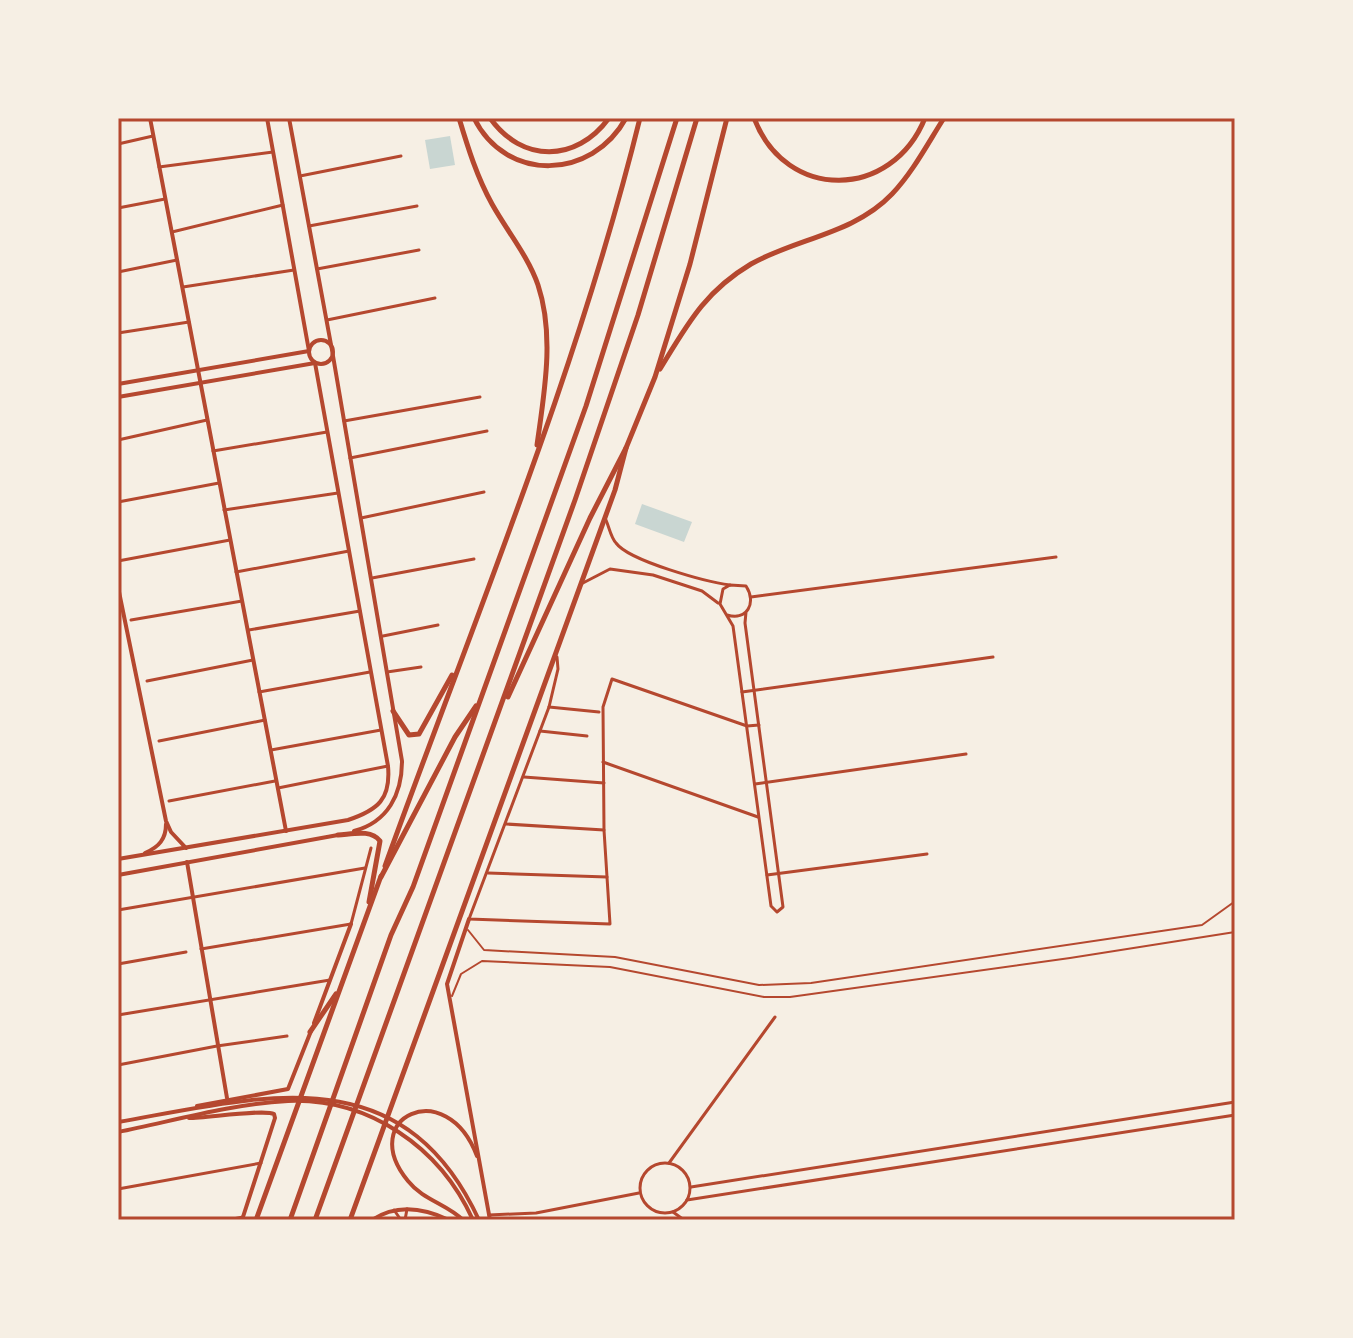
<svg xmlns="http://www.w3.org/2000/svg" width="1353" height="1338" viewBox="0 0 1353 1338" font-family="'Sofia Sans Condensed',sans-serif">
  <rect width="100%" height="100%" fill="#f6efe4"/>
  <!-- water -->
  <g fill="#c9d6d2">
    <path d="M450,136L455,165L430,169L425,140Z"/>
    <path d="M642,504L692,522L684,542L635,524Z"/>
  </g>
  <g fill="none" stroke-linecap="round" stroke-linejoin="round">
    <!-- service -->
    <g stroke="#b5482f" stroke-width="2">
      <path d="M468,930L484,950L615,957L759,985L811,983L1202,925L1234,902"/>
      <path d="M452,996L461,974L482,961L610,967L764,997H790L1070,958L1235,932"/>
    </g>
    <!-- minor -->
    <g stroke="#b5482f" stroke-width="3">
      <path d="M118,144L153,136"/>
      <path d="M159,167L273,152"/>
      <path d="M300,176L401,156"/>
      <path d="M118,208L165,199"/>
      <path d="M309,226L417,206"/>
      <path d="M172,232L283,205"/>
      <path d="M317,269L419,250"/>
      <path d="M118,272L177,260"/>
      <path d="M183,287L294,270"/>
      <path d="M327,320L435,298"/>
      <path d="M118,333L189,322"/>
      <path d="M344,421L480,397"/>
      <path d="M118,440L207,420"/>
      <path d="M213,451L327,432"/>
      <path d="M350,458L487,431"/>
      <path d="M118,502L219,483"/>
      <path d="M224,510L338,493"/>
      <path d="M361,518L484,492"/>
      <path d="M606,520C609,527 611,538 616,543C629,561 707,582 730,585"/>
      <path d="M118,561L230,540"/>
      <path d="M236,572L349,551"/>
      <path d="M372,578L474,559"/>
      <path d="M581,584L610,569L653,575L702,591L718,603"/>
      <path d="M751,597L1056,557"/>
      <path d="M727,615C747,621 757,603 746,586L730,585L723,589L720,604L733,626L771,906L777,912L783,907L745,623L746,612"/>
      <path d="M131,620L242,601"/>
      <path d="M249,630L360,611"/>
      <path d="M383,636L438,625"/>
      <path d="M557,657L558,669L549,707L469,919L610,924L604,830L603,707L612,679L747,726L759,725"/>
      <path d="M387,672L421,667"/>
      <path d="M147,681L253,660"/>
      <path d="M259,692L370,672"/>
      <path d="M742,692L993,657"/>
      <path d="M549,707L599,712"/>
      <path d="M540,731L587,736"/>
      <path d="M159,741L265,720"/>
      <path d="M271,750L381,730"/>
      <path d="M603,762L758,817"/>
      <path d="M524,777L604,783"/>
      <path d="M755,784L966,754"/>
      <path d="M278,788L388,766"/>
      <path d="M169,801L275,781"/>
      <path d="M506,824L604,830"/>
      <path d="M488,873L607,877"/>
      <path d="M767,875L927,854"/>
      <path d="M118,910L365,868"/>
      <path d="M201,949L351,924L371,848"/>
      <path d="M118,964L186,952"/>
      <path d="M118,1015L330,980"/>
      <path d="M118,1065L217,1046L287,1036"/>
      <circle cx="665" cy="1188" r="25"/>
      <path d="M669,1163L775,1017"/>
      <path d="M691,1187L1235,1102"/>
      <path d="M118,1189L261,1163"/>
      <path d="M687,1200L1235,1115"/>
      <path d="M394,1210L401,1220"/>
      <path d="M673,1212L684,1220"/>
      <path d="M489,1215L536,1213L639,1193"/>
      <path d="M228,1220L243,1217"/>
      <path d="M405,1220L407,1209"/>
    </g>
    <!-- tertiary -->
    <g stroke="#b5482f" stroke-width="4">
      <path d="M150,118L286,831"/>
      <path d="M118,384L309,351"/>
      <path d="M118,397L315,363"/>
      <path d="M118,587L166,821L171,832L186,848"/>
      <path d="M145,853C159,847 166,839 166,824"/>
      <path d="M187,862L227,1098"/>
      <path d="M314,1023L351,924"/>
      <path d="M197,1106L288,1089L311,1031"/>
      <path d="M189,1118C206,1118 265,1109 274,1114L275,1118L242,1220"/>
    </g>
    <!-- secondary -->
    <g stroke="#b5482f" stroke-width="4">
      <path d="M267,118L309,351"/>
      <path d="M289,118L332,350L402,761C402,794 388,822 354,831"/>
      <circle cx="321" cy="352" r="12"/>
      <path d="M118,859L348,820C378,810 391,799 388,766L315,363"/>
      <path d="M118,875L338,835"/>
      <path d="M469,919L447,984L490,1220"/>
      <path d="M118,1122C261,1097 402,1054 479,1220"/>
      <path d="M118,1132C173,1121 231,1104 288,1101C369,1098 440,1147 473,1220"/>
      <path d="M372,1220C396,1204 424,1208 449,1220"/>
      <path d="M463,1220C447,1204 423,1200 408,1181C356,1118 446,1074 477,1156"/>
    </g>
    <!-- primary -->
    <g stroke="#b5482f" stroke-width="5">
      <path d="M459,118C468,148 477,177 492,204C507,231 528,256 538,285C555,336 544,394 537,445"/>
      <path d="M474,118C506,183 592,180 626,118"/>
      <path d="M490,118C522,163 576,163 609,118"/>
      <path d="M754,118C786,202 892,200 925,118"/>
      <path d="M660,369C687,325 704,292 751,264C797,238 854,234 892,194C913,172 928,143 944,118"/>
      <path d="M393,711L409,735L419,734L452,675"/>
      <path d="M338,835C353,834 371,829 380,841L369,902"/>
      <path d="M385,866C474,619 577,374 640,118"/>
      <path d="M310,1032L336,994"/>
      <path d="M256,1220L381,876"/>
      <path d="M350,1220L615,490L626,448L655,377L690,264L727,118"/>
    </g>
    <!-- trunk -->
    <g stroke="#b5482f" stroke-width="5">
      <path d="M508,697L590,518L626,448"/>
      <path d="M381,877L455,737L476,706"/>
      <path d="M290,1220L391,935L413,887L586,406L677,118"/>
      <path d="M315,1220L575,500L638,315L697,118"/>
    </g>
  </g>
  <!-- border -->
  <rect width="1353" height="1338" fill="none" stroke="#f6efe4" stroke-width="240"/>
  <rect x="120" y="120" width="1113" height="1098" fill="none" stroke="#b5482f" stroke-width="3"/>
</svg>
